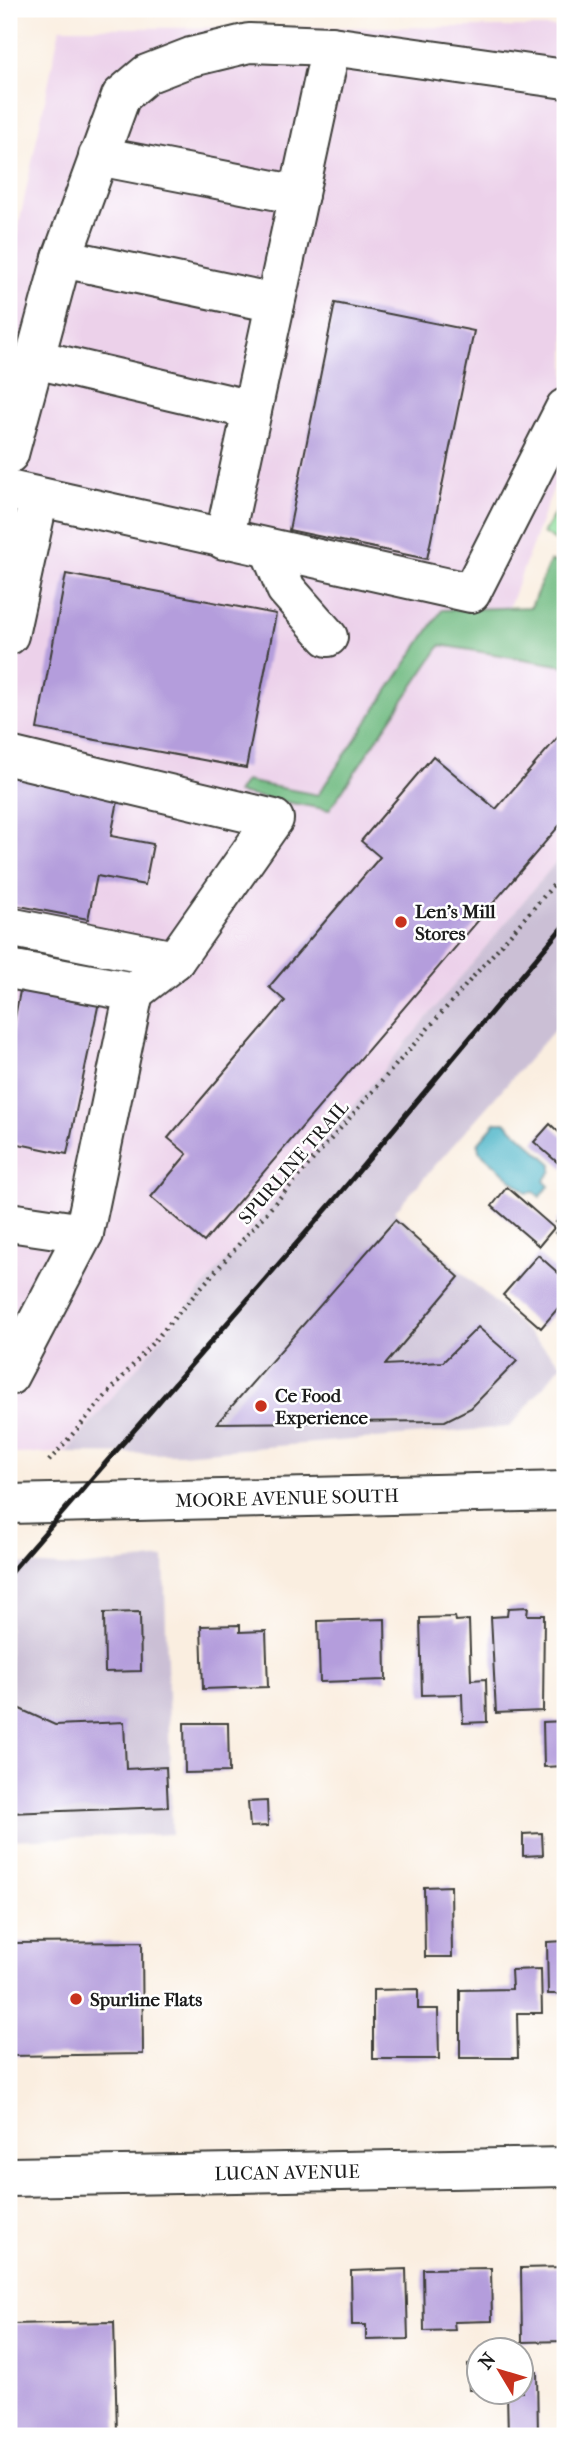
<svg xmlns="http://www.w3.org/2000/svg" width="574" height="2445" viewBox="0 0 574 2445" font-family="'IM FELL French Canon',serif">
  <rect width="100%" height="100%" fill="#fff"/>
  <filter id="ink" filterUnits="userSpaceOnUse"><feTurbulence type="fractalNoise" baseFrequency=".0143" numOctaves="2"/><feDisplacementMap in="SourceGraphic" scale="14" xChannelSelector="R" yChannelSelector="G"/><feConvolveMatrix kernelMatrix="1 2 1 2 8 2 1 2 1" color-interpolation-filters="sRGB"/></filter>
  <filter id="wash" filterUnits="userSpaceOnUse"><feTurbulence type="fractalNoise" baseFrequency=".00686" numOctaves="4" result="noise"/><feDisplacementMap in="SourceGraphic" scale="28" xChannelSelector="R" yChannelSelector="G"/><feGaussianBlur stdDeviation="1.57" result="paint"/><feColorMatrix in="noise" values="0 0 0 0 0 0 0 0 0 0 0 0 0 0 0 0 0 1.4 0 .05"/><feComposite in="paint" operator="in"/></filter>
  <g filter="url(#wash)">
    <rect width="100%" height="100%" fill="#faeee0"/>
    <!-- built -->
    <path fill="#ecd1ea" d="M565,27V457L496,642L565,662V851L66,1453L9,1454V272L60,28Z"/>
    <!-- industrial -->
    <g fill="#cbbfd5">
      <path d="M565,851V1018L395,1211L562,1364L510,1427L181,1454L66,1453Z"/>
      <path d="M164,1558L172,1834L9,1840V1563L77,1567Z"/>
    </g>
    <!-- green -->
    <path fill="#8edd9b" stroke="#557c5c" stroke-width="2" d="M565,497V547L543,533Z"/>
    <!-- forest -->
    <path fill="#72bc83" stroke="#476c50" stroke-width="2" d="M550,561L565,563V666L441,645L329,810L237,793L245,781L318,795L442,610L531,607Z"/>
    <!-- water -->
    <path fill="#47b2c6" stroke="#326771" stroke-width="2" d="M496,1122H505L552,1164V1171L544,1181L549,1186L540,1197L534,1192L527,1193L479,1151L478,1143Z"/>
    <g id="blocks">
      <!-- building -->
      <g fill="#b49ddc">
        <path d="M335,303L474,331L427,559L289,530Z"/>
        <path d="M66,574L276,614L246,768L37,729Z"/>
        <path d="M565,729V819L204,1242L151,1197L187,1154L168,1138L285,1001L269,987L380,857L361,841L433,756L496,809Z"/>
        <path d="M9,774L119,796L111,836L153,844L145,885L97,876L88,919L9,904Z"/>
        <path d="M21,986L99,1002L67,1154L9,1142V1048Z"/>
        <path d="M550,1124L565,1138V1169L534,1142Z"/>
        <path d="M507,1187L554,1228L539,1246L492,1206Z"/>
        <path d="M565,1211V1242L555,1233L561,1226L556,1222Z"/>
        <path d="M395,1220L459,1277L385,1365L443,1362L478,1327L517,1361L471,1408L445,1421L217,1423Z"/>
        <path d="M538,1255L565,1279V1300L541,1328L503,1295Z"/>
        <path d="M528,1607L527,1615H544L543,1711L496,1713L491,1617L507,1616L508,1608Z"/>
        <path d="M140,1612L141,1671L105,1672L104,1613Z"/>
        <path d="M455,1617L456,1621L469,1620L471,1680L486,1679L487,1722L463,1723L462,1694L422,1695L420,1618Z"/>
        <path d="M385,1619L386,1680L320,1682L318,1621Z"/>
        <path d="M240,1625V1632L266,1631L268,1687L203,1689L201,1626Z"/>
        <path d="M9,1704L55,1725L124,1722L126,1769L166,1767L168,1807L9,1813Z"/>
        <path d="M565,1721V1766L544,1767L543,1722Z"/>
        <path d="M184,1723H228L229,1772L185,1773Z"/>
        <path d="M267,1801L268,1826L250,1827L248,1802Z"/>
        <path d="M542,1833L543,1855L523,1856V1834Z"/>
        <path d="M451,1886L452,1957H425L424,1887Z"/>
        <path d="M565,1941V1994H548L547,1942Z"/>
        <path d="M142,1942L143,2054L9,2056V1943Z"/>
        <path d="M541,1969L542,2013H517L518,2058H460V1990L512,1989L511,1970Z"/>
        <path d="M418,1989V2009H438L439,2059H373V1990Z"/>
        <path d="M565,2267V2341L522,2342L521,2268Z"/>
        <path d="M491,2268L492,2321L454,2322L455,2330L424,2331L423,2269Z"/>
        <path d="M406,2269L408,2339L366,2340V2325H352L351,2271Z"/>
        <path d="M114,2322L117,2432L9,2434V2324Z"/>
        <path d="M480,2363V2390H469L468,2364Z"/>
        <path d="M537,2372L538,2436H508L507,2392H522V2373Z"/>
      </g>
    </g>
  </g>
  <g filter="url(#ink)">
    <use href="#blocks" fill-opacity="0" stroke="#3d3c39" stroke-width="2"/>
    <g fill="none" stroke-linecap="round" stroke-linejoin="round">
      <defs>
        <g id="minor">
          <path d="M98,156L299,195"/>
          <path d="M62,258L121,96L147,74L191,57L249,43L331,46"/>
          <path d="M35,359L252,410"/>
          <path d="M9,454L62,258L275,303"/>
          <path d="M9,490L471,593L565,408"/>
          <path d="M224,540L331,46L565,79"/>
          <path d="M270,550L286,589L328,637"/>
          <path d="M9,635L39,497"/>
          <path d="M9,756L274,819L175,960L134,992"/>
          <path d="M9,927L175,960"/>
          <path d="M9,969L134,992L84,1233L9,1376"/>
          <path d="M9,1222L84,1233"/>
          <path id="s1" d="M9,1504L565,1491"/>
          <path id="s2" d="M9,2177L565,2167"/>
        </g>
      </defs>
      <!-- minor casing -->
      <use href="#minor" stroke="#3d3c39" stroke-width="42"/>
      <!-- path -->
      <path stroke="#3d3c39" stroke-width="4.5" stroke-dasharray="2 5" stroke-linecap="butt" d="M49,1461L565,872"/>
      <!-- minor -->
      <use href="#minor" stroke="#fff" stroke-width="38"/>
      <!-- rail -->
      <path stroke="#1c1c1c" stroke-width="5" d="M9,1574L337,1197L565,924"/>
    </g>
  </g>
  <!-- markers -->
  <g fill="#c8321e" stroke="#fff" stroke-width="2.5">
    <circle cx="401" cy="922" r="7"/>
    <circle cx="261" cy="1406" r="7"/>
    <circle cx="76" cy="1999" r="7"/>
  </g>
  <g text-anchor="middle" stroke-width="5" stroke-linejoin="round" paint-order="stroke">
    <!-- poi labels -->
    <g font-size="19" font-weight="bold" fill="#1c1c1c" stroke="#fff" text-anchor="start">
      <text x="415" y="918">Len's Mill<tspan x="415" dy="22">Stores</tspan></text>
      <text x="275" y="1402">Ce Food<tspan x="275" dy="22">Experience</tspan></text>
      <text x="90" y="2006">Spurline Flats</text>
    </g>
    <!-- street labels -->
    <g font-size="19" fill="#1c1c1c" stroke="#fff">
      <text transform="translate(293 1162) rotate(-49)" y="7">SPURLINE TRAIL</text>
      <text dy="7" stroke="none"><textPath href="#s1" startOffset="278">MOORE AVENUE SOUTH</textPath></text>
      <text dy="7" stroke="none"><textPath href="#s2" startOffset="278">LUCAN AVENUE</textPath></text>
    </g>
  </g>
  <!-- margin -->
  <rect width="574" height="2445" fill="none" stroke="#fff" stroke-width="35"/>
  <!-- north arrow -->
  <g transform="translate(500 2371) rotate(308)"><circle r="33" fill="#ffffff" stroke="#a4a4a4" stroke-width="2"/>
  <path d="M0-5L12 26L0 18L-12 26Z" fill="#c8321e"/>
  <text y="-10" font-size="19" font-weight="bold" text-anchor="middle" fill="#1c1c1c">N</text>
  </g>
</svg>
